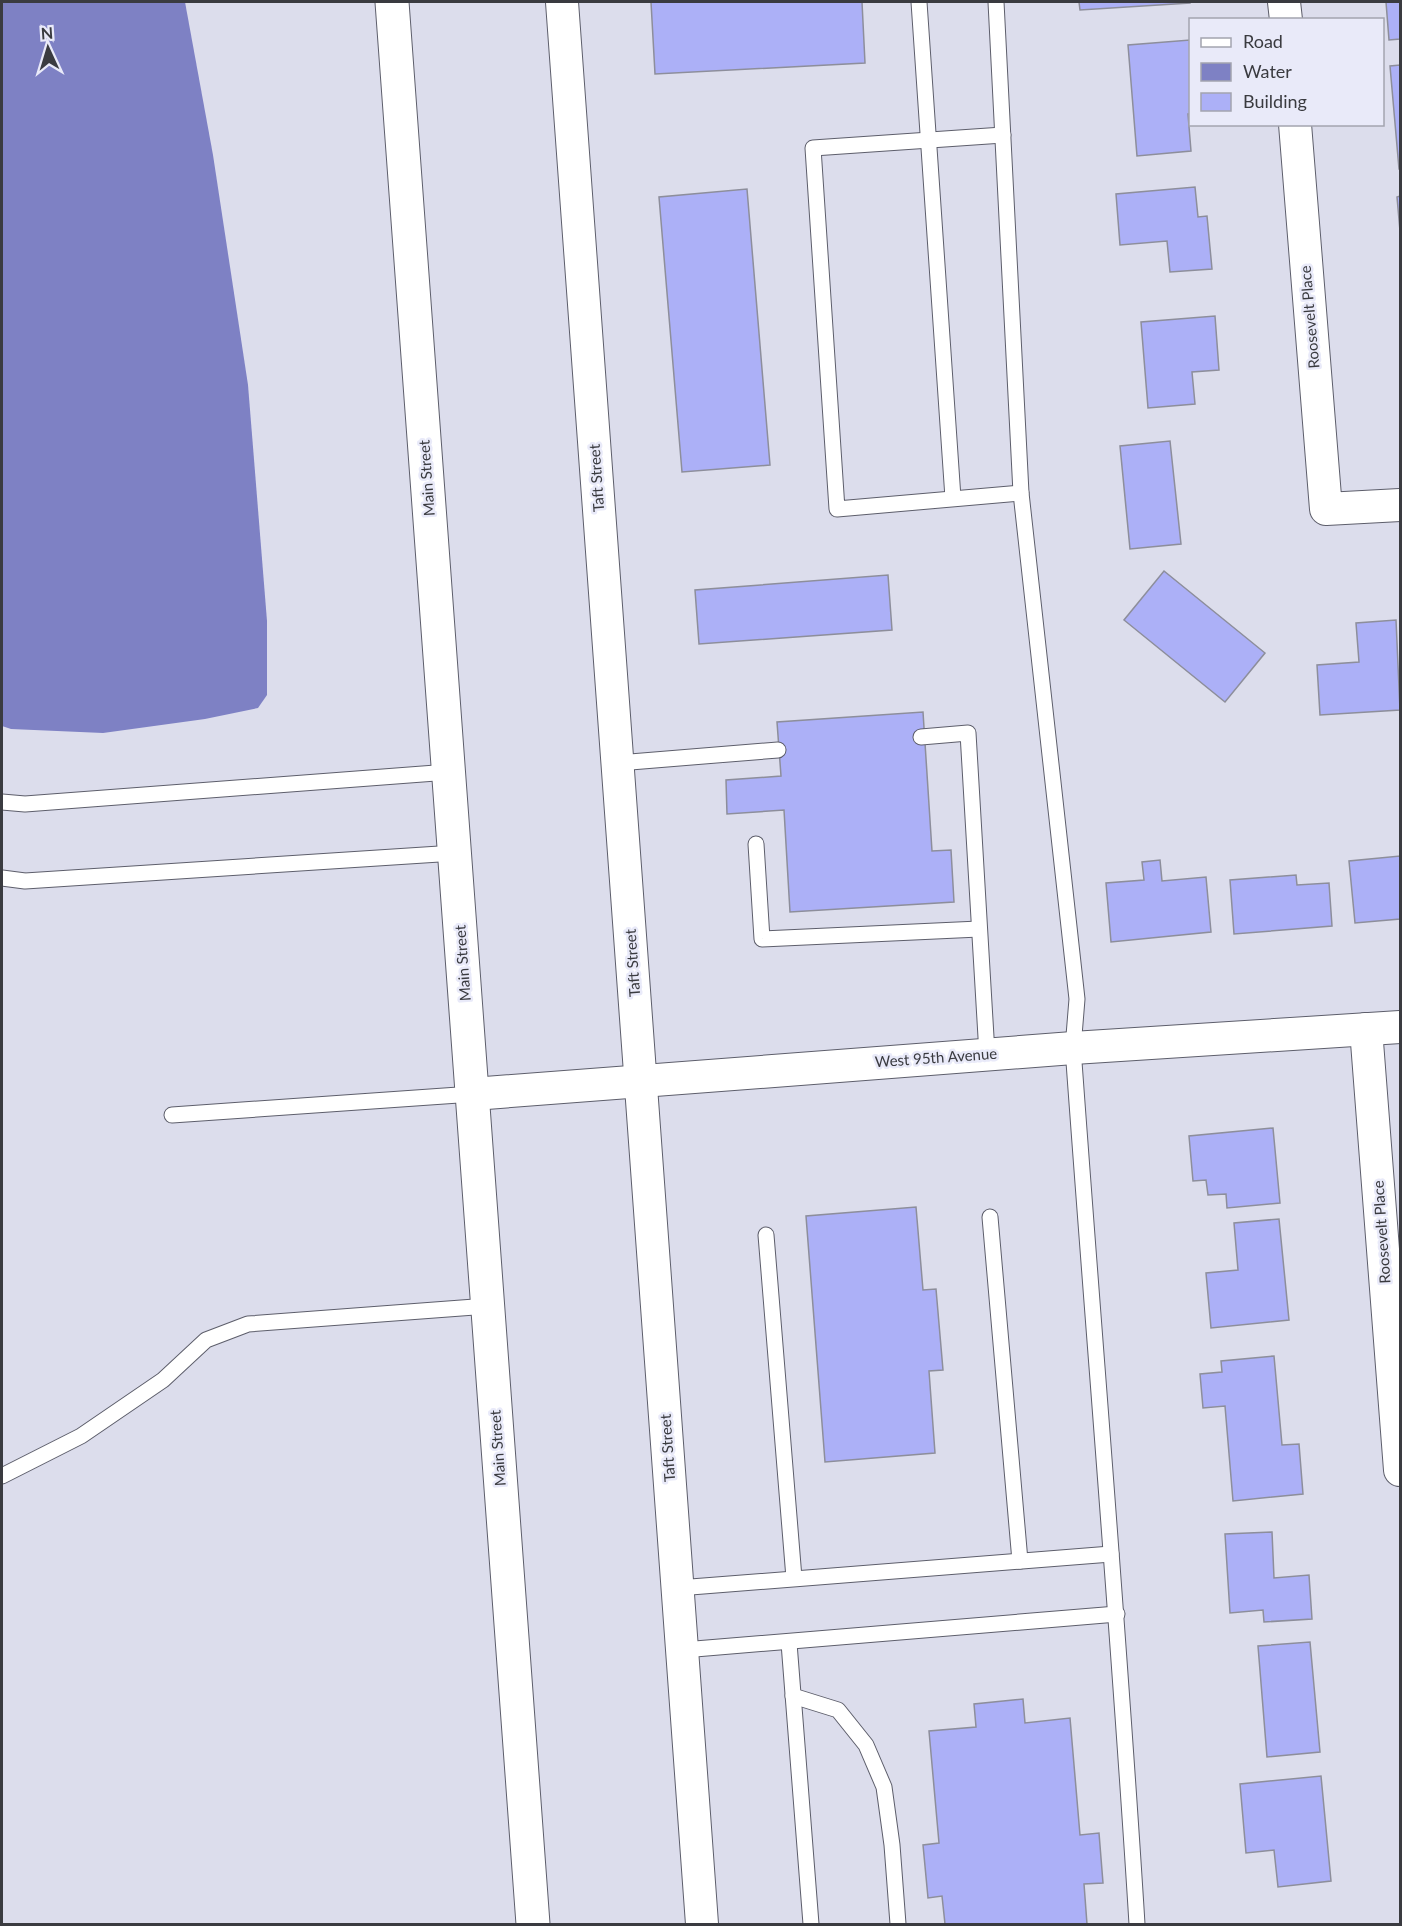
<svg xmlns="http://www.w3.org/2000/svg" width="1402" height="1926" viewBox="0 0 1402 1926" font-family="Lato,sans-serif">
  <rect width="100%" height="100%" fill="#dcddec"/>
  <!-- water -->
  <path fill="#7e81c4" d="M2,2H185L213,155L248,385L267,621V695L258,708L205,719L103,733L11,729L2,726Z"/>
  <!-- building -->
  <g fill="#acb0f7" stroke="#8d8e9b" stroke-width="1.5">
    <path d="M651,2H862L865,63L655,74Z"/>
    <path d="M1079,2H1190V3L1080,10Z"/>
    <path d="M1386,2H1400V39L1389,40Z"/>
    <path d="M1190,40V114H1188L1191,151L1137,156L1128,45Z"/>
    <path d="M1400,65V169H1399L1390,66Z"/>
    <path d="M1195,187L1198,217L1207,216L1212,269L1170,272L1167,241L1120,245L1116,194Z"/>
    <path d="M747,189L770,465L682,472L659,197Z"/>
    <path d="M1400,196V231L1397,197Z"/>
    <path d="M1215,316L1219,370L1192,372L1195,404L1148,408L1141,322Z"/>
    <path d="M1170,441L1181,544L1130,549L1120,446Z"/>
    <path d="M1164,571L1265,653L1225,702L1124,620Z"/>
    <path d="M888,575L892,630L699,644L695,590Z"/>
    <path d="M1396,620L1400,710L1320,715L1317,665L1359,662L1356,623Z"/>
    <path d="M923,712L932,851L951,850L954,902L790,912L784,810L727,814L726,780L781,776L777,722Z"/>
    <path d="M1400,856V919L1355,923L1349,861Z"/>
    <path d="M1160,860L1162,881L1206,877L1211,932L1111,942L1106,883L1144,880L1142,862Z"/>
    <path d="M1296,875L1297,885L1329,883L1332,926L1234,934L1230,880Z"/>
    <path d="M1273,1128L1280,1203L1227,1208L1226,1194L1208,1195L1206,1180L1193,1181L1189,1136Z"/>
    <path d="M916,1207L923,1290L936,1289L943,1370L929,1371L935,1453L825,1462L806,1216Z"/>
    <path d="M1279,1219L1289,1320L1211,1328L1206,1273L1238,1270L1234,1223Z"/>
    <path d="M1274,1356L1282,1445L1299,1444L1303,1494L1233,1501L1225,1406L1203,1408L1200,1374L1222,1372L1221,1361Z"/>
    <path d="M1272,1532L1274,1578L1309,1575L1312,1619L1264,1622L1263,1610L1230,1613L1225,1534Z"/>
    <path d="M1310,1642L1320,1752L1267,1757L1258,1646Z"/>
    <path d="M1023,1699L1025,1723L1070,1718L1080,1835L1099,1833L1103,1883L1084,1884L1087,1924H945L942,1896L928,1898L923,1845L939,1843L929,1731L976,1727L974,1704Z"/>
    <path d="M1321,1776L1331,1881L1278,1887L1274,1850L1246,1853L1240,1784Z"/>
  </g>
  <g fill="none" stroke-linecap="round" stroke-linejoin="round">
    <defs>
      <g id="lane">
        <path d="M919,2L953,498"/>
        <path d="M996,2L1021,493L1077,999L1073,1048C1094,1340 1119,1632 1137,1924"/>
        <path d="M1003,135L813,148L837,509L1021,493"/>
        <path d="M921,737L968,733L987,1054"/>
        <path d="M618,763L778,750"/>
        <path d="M2,802L25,804L449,772"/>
        <path d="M756,844L762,939L979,929"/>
        <path d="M2,878L25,881L455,853"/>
        <path d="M172,1115L473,1094"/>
        <path d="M990,1217L1020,1561"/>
        <path d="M766,1235L794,1578"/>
        <path d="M2,1476L81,1436L163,1380L206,1340L248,1324L488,1306"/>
        <path d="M678,1588L1111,1554"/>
        <path d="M789,1643L811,1924"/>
        <path d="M683,1650L1117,1614"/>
        <path d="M793,1696L838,1710L866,1745L884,1787L892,1845L898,1924"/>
      </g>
      <g id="street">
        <path d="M562,2L702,1924"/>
        <path d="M1284,2L1286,20"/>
        <path d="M1295,124L1326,509L1400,505"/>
        <path d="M1366,1029L1400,1470"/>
        <path d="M473,1094L1073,1048L1400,1027"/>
      </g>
      <path id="secondary" d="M392,2L533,1924"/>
    </defs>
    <!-- lane casing -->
    <use href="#lane" stroke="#5d5e6b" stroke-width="17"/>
    <!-- street casing -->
    <use href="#street" stroke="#5d5e6b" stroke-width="34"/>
    <!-- secondary casing -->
    <use href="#secondary" stroke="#5d5e6b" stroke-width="35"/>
    <!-- lane -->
    <use href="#lane" stroke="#fff" stroke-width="15"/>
    <!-- street -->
    <use href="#street" stroke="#fff" stroke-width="32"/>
    <!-- secondary -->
    <use href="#secondary" stroke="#fff" stroke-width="33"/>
  </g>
  <g text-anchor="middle" stroke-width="5" stroke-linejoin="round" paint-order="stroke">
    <!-- street labels -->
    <g font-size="15" fill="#3a3b40" stroke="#e9eaf9">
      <text transform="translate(1310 317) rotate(-95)" y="5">Roosevelt Place</text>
      <text transform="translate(427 478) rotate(-94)" y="5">Main Street</text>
      <text transform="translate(597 478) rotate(-94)" y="5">Taft Street</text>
      <text transform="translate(463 963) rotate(-94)" y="5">Main Street</text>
      <text transform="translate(633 963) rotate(-94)" y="5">Taft Street</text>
      <text transform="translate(936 1058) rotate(-4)" y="5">West 95th Avenue</text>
      <text transform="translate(1382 1232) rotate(-94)" y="5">Roosevelt Place</text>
      <text transform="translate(498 1448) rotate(-94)" y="5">Main Street</text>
      <text transform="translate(668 1448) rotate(-94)" y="5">Taft Street</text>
    </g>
  </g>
  <!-- border -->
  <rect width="1402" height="1926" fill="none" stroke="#3a3b40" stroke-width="6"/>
  <!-- legend -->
  <rect x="1189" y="18" width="195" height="108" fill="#e9eaf9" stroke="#a3a4af" stroke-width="1.5"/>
  <rect x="1201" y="38" width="30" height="9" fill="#ffffff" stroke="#a3a4af" stroke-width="1.5"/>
  <text x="1243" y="48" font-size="18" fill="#3a3b40">Road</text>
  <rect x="1201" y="63" width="30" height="18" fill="#7e81c4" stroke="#a3a4af" stroke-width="1.5"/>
  <text x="1243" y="78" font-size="18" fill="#3a3b40">Water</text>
  <rect x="1201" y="93" width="30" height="18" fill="#acb0f7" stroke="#a3a4af" stroke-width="1.5"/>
  <text x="1243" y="108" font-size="18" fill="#3a3b40">Building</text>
  <!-- north arrow -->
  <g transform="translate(48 48) rotate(356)" stroke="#e9eaf9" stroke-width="4.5" paint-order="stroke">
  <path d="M0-4.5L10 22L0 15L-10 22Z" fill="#3a3b40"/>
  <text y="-9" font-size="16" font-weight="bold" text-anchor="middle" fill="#3a3b40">N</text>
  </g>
</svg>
